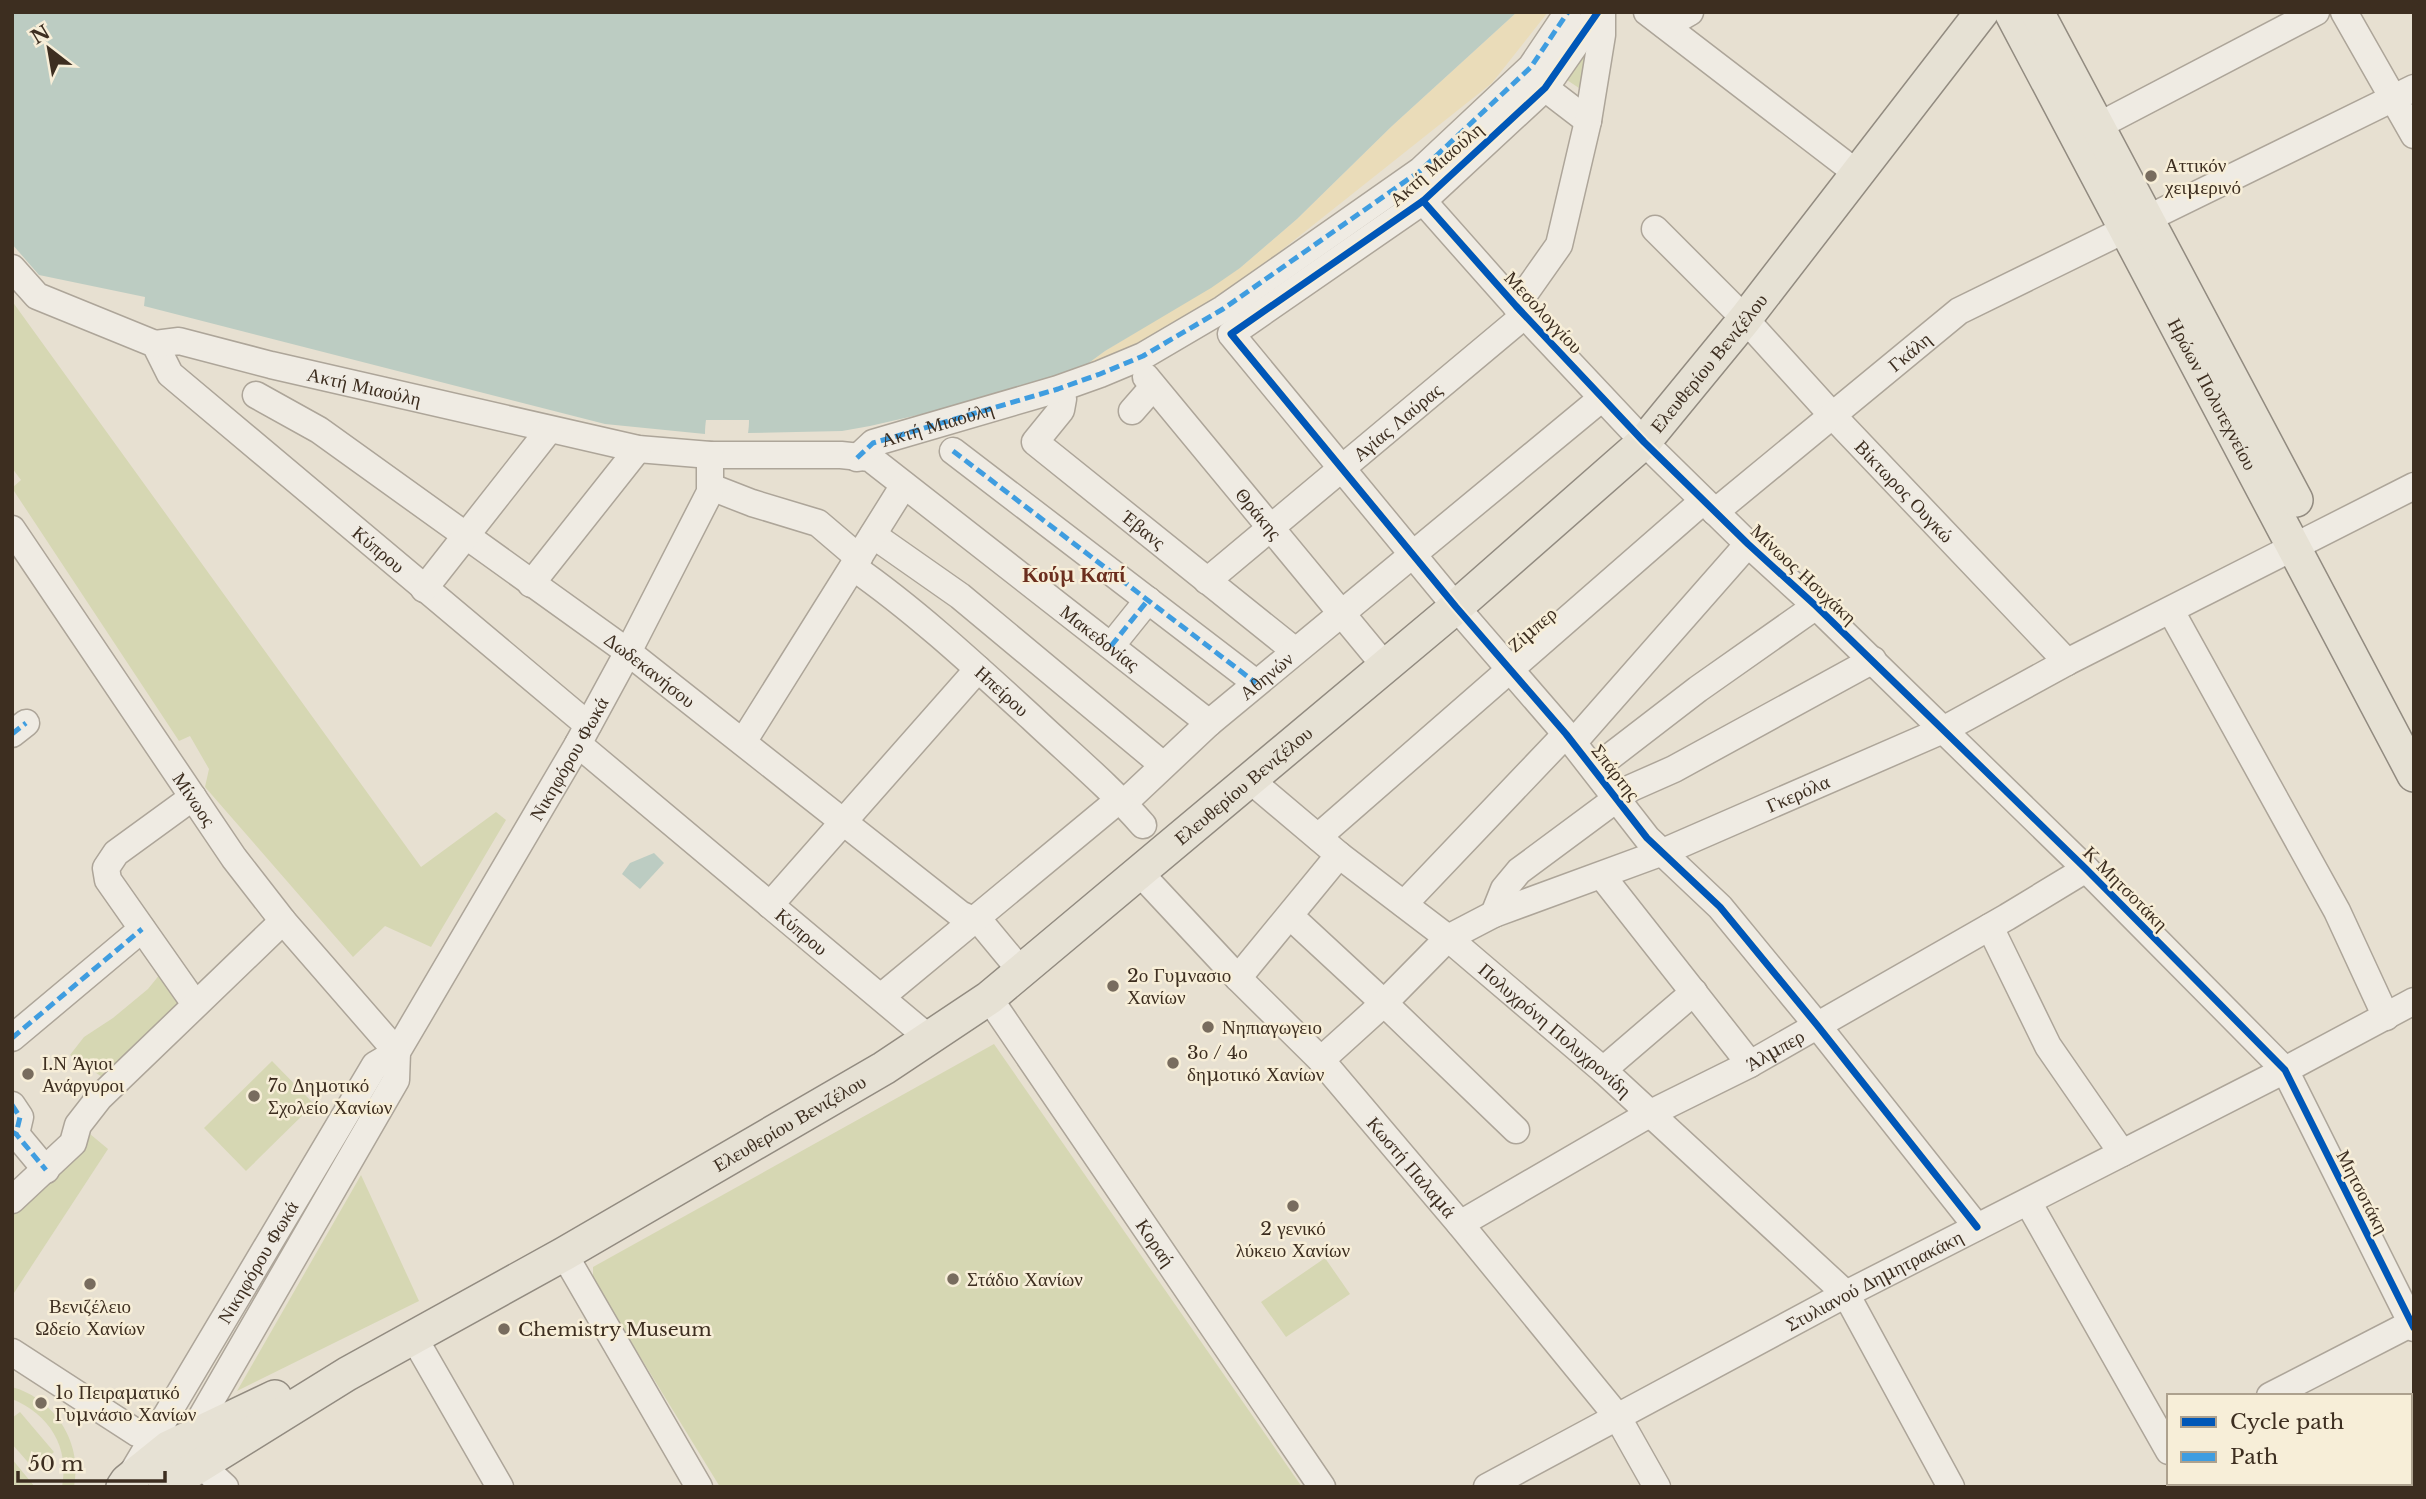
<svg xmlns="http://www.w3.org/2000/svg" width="2426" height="1499" viewBox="0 0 2426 1499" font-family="'Libre Baskerville',serif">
  <rect width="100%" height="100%" fill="#e7e0d1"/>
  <!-- green -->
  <g fill="#d6d7b3">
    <path d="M1594,32L1588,94L1564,78Z"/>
    <path d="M12,301L421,867L496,812L506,820L431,947L385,926L353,957L205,787L209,769L190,736L179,741L12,488L21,480L12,468Z"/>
    <path d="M165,968L188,998L105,1079L70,1055L84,1037L113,1018L148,989Z"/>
    <path d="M994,1044L1302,1487H720L593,1280V1267Z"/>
    <path d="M272,1061L314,1104L246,1171L204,1128Z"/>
    <path d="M84,1129L108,1149L12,1296V1212Z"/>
    <path d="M361,1175L419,1301L237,1391Z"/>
    <path d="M1325,1258L1350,1294L1286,1337L1261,1302Z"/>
    <path d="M12,1387C55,1399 83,1443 74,1487H62C70,1447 49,1414 12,1399Z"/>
    <path d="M20,1412L54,1452L34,1469L12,1444V1418Z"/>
    <path d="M12,1459L35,1487H36H12Z"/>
  </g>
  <!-- sand -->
  <path fill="#eadcb9" d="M1517,12H1548L1492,83L1239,284L1132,351L1071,376L1105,351L1240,268L1297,219L1392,126Z"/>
  <!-- water -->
  <g fill="#bcccc2">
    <path d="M12,12H1517L1392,126L1297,219L1240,268L1211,288L1105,351L1071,376L966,404L870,426L842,431L748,433L749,420H706L705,434L605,424L144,306L145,297L39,275L12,244Z"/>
    <path d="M654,853L664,863L640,889L622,874L630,863Z"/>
  </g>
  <!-- pier -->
  <path fill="#e7e0d1" d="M706,420H749L748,433H745V424L709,423V434H705Z"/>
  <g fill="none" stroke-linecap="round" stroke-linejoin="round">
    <defs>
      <g id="minor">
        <path d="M1598,12L1545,88L1423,201L1231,334L1456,607L1566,734L1647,838L1720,907L1817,1025L1977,1227"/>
        <path d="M1647,12L1858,174"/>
        <path d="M2344,12L2414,135"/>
        <path d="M1666,26L1690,12"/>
        <path d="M1545,88L1588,121"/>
        <path d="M2098,126L2316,12"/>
        <path d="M1423,201L1516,306L1644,442L1748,544L1816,606L2086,869L2285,1070L2414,1328"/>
        <path id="s1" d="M1655,229L1745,319L1833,416L2067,662"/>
        <path id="s2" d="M12,268L37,296L155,344L170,374L588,725"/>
        <path d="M1516,306L1559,245L1588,121L1602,35V12"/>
        <path id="s3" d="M155,344L179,341L271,365L638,449L710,455H841L870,458L1209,723"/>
        <path id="s4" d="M1146,377L1385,666"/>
        <path id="s5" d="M256,395L319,430L628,652L960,914L982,924L1021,971"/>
        <path id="s6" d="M1063,399L1061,410L1035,442L1294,650"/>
        <path d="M1132,411L1153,387"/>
        <path d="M953,451L1256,683"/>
        <path id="s7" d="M857,458L873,443L1058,389L1100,374L1143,356L1223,309L1420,171L1531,67L1568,12"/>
        <path d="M711,487L752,503L818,523L859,558"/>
        <path id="s8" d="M1715,512L1959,311L2414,88"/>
        <path id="s9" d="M12,529L234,858L283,921L397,1052"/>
        <path d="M873,535L960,596L1163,765"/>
        <path id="s10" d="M853,567C916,611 974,665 1032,718C1069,753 1109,786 1143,825"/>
        <path id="s11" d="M1207,581L1525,315"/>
        <path d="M531,584L638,449"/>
        <path d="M424,589L549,430"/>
        <path d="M2171,611L2337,911L2386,1017"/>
        <path d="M1111,646L1148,600"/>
        <path d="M12,734L26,723"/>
        <path d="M743,742L904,485"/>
        <path d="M1573,743L1748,544"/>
        <path id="s12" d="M578,744L930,1039"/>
        <path d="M1594,769L1698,689L1816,606"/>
        <path id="s13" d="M1249,779L1339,855L1448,938L1603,1070L1846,1294L1951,1487"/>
        <path d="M193,797L116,853L106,868L108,880L195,1004"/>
        <path id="s14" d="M1124,803L1209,723L1602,398"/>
        <path d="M1318,837L1703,501"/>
        <path id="s15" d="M1139,872L1238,978L1321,1060L1460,1224L1617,1416L1657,1487"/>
        <path d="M1602,876L1750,1064"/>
        <path d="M1404,904L1566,734"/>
        <path d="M770,905L978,669"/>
        <path d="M1494,914L1504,889L1519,871L1631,788L1674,769L1873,660"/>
        <path d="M1290,916L1384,1003L1516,1130"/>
        <path d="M1990,927L2048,1046L2122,1153"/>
        <path d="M1238,978L1339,855"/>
        <path d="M881,997L1120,799"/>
        <path id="s16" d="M989,998L1322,1487"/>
        <path d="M12,1038L142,929"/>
        <path id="s17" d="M1321,1060L1384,1003L1448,938L1494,914L1663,852L1943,730L2067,662L2414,486"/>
        <path d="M1603,1070L1694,992"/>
        <path d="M12,1105L20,1117L16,1134"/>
        <path d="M12,1132L16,1134L46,1170"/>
        <path d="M12,1200L73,1143L78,1125L99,1098L283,921"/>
        <path d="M2028,1202L2169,1451"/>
        <path id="s18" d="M1460,1224L1651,1113L1750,1064L2007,917L2086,869"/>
        <path d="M564,1254L699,1487"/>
        <path d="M413,1336L500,1487"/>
        <path d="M12,1352L137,1433L152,1439L167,1438"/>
        <path d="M2270,1396L2414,1322"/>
        <path id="s19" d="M187,1442L396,1080L397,1052L578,744L628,652L710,492V455"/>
        <path d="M195,1446L211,1474L225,1487"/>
        <path id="s20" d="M134,1470L375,1065L397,1052"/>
        <path d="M2186,1483L2188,1487"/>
        <path id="s21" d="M1487,1487L1846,1294L2285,1070L2414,1001"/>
      </g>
      <g id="major">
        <path id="s22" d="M2011,12L2414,775"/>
        <path d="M2037,12L2296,500"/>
        <path d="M123,1487L127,1481L168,1448L275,1397"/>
        <path id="s23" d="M165,1487L347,1374L564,1254L884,1068L989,998L1456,607L1644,442L1745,319L1982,12"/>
      </g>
    </defs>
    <!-- minor casing -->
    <use href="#minor" stroke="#ada599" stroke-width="29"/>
    <!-- major casing -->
    <use href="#major" stroke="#928b80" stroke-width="36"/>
    <!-- minor -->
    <use href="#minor" stroke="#efebe3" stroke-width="26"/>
    <!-- major -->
    <use href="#major" stroke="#e6e1d4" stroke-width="33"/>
    <!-- quiet -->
    <g stroke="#3f9de0" stroke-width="5" stroke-dasharray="10 5" stroke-linecap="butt">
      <path d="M953,451L1256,683"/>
      <path d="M857,458L873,443L1058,389L1100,374L1143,356L1223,309L1420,171L1531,67L1568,12"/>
      <path d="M1111,646L1148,600"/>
      <path d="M12,734L26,723"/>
      <path d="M12,1038L142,929"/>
      <path d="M12,1105L20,1117L16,1134"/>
      <path d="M12,1132L16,1134L46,1170"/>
    </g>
    <defs>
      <g id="cycleway">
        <path d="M1598,12L1545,88L1423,201L1231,334L1456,607L1566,734L1647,838L1720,907L1817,1025L1977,1227"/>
        <path d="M1423,201L1516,306L1644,442L1748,544L1816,606L2086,869L2285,1070L2414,1328"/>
      </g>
    </defs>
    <!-- cycleway casing -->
    <use href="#cycleway" stroke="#f7eed8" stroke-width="11"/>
    <!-- cycleway -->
    <use href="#cycleway" stroke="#0057b8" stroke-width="7"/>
  </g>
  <!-- markers -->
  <g fill="#786c5e" stroke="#f7eed8" stroke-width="2.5">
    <circle cx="2151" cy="176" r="7"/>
    <circle cx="1113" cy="986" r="7"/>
    <circle cx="1208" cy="1027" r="7"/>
    <circle cx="1173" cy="1063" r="7"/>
    <circle cx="28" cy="1074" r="7"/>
    <circle cx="254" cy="1096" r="7"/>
    <circle cx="1293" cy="1206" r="7"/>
    <circle cx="953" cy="1279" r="7"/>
    <circle cx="90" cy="1284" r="7"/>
    <circle cx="504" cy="1329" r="7"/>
    <circle cx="41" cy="1403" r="7"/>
  </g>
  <g text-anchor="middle" stroke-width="5" stroke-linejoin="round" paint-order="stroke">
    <!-- street labels -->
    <g font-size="19" fill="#3d2e20" stroke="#f7eed8">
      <text transform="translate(1436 164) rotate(-41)" y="7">Ακτή Μιαούλη</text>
      <text transform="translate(1544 312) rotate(47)" y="7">Μεσολογγίου</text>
      <text dy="7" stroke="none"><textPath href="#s8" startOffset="252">Γκάλη</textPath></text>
      <text dy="7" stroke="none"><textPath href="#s23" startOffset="1920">Ελευθερίου Βενιζέλου</textPath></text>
      <text dy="7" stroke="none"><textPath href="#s3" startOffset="215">Ακτή Μιαούλη</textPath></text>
      <text dy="7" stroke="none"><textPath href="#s22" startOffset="432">Ηρώων Πολυτεχνείου</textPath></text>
      <text dy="7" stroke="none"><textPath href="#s11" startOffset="248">Αγίας Λαύρας</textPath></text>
      <text dy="7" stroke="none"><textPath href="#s7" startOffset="89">Ακτή Μιαούλη</textPath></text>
      <text dy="7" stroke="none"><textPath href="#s1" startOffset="362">Βίκτωρος Ουγκώ</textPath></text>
      <text dy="7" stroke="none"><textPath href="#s4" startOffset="177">Θράκης</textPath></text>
      <text dy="7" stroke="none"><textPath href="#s6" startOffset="192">Έβανς</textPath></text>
      <text dy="7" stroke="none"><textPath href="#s2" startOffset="471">Κύπρου</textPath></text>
      <text transform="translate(1804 574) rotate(43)" y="7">Μίνωος Ησυχάκη</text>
      <text transform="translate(1532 629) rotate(-41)" y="7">Ζίμπερ</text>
      <text dy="7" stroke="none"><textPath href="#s3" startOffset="1020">Μακεδονίας</textPath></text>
      <text dy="7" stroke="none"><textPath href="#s5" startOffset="481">Δωδεκανήσου</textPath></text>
      <text dy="7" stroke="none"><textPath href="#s14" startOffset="191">Αθηνών</textPath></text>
      <text dy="7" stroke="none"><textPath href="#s10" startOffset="194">Ηπείρου</textPath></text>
      <text dy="7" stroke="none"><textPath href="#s19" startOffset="786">Νικηφόρου Φωκά</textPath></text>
      <text transform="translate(1616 772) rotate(52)" y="7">Σπάρτης</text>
      <text dy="7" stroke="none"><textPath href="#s23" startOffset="1290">Ελευθερίου Βενιζέλου</textPath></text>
      <text dy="7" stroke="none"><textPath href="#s17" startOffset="555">Γκερόλα</textPath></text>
      <text dy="7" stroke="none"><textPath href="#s9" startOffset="326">Μίνωος</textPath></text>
      <text transform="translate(2126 888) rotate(45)" y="7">Κ Μητσοτάκη</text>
      <text dy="7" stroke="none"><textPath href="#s12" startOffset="292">Κύπρου</textPath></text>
      <text dy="7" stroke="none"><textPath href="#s13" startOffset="396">Πολυχρόνη Πολυχρονίδη</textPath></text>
      <text dy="7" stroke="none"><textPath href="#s18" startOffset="360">Άλμπερ</textPath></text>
      <text dy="7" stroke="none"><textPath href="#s23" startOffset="723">Ελευθερίου Βενιζέλου</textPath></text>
      <text dy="7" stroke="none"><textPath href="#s15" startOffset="402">Κωστή Παλαμά</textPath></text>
      <text transform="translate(2363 1192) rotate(63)" y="7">Μητσοτάκη</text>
      <text dy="7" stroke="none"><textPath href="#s16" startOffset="296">Κοραή</textPath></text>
      <text dy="7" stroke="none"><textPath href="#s20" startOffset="242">Νικηφόρου Φωκά</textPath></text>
      <text dy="7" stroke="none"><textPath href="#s21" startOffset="439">Στυλιανού Δημητρακάκη</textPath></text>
    </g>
    <!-- poi labels -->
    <g font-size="19" fill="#3d2e20" stroke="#f7eed8" text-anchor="start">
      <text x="2165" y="172">Αττικόν<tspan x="2165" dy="22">χειμερινό</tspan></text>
      <text x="1127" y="982">2ο Γυμνασιο<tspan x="1127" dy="22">Χανίων</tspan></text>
      <text x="1222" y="1034">Νηπιαγωγειο</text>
      <text x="1187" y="1059">3ο / 4ο<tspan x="1187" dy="22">δημοτικό Χανίων</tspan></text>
      <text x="42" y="1070">Ι.Ν Άγιοι<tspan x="42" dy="22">Ανάργυροι</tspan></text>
      <text x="268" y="1092">7ο Δημοτικό<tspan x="268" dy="22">Σχολείο Χανίων</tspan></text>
      <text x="1293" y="1235" text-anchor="middle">2 γενικό<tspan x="1293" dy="22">λύκειο Χανίων</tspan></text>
      <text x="967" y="1286">Στάδιο Χανίων</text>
      <text x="90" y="1313" text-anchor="middle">Βενιζέλειο<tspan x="90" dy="22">Ωδείο Χανίων</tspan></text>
      <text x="518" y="1336">Chemistry Museum</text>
      <text x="55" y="1399">1ο Πειραματικό<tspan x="55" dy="22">Γυμνάσιο Χανίων</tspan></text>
    </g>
    <!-- neighbourhood labels -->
    <g font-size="21" font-weight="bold" fill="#6b2e1e" stroke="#f7eed8">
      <text x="1074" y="582">Κούμ Καπί</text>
    </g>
  </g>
  <!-- border -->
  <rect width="2426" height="1499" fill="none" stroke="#3d2e20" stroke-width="28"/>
  <!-- legend -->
  <rect x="2167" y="1394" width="245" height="91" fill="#f7eed8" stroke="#ada18e" stroke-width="2"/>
  <rect x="2181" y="1417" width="35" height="10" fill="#0057b8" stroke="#ada18e" stroke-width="2"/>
  <text x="2230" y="1429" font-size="21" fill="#3d2e20">Cycle path</text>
  <rect x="2181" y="1452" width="35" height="10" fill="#3f9de0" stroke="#ada18e" stroke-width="2"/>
  <text x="2230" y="1464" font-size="21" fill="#3d2e20">Path</text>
  <!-- north arrow -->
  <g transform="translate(49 49) rotate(329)" stroke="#f7eed8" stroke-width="5" paint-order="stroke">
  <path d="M0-5L12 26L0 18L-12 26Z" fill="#3d2e20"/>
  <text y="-10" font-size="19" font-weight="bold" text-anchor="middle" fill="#3d2e20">N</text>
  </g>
  <!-- scale -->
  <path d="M18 1471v10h147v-10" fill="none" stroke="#3d2e20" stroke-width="3.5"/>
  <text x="28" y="1471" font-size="21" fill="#3d2e20" stroke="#f7eed8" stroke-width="5" paint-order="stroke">50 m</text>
</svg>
